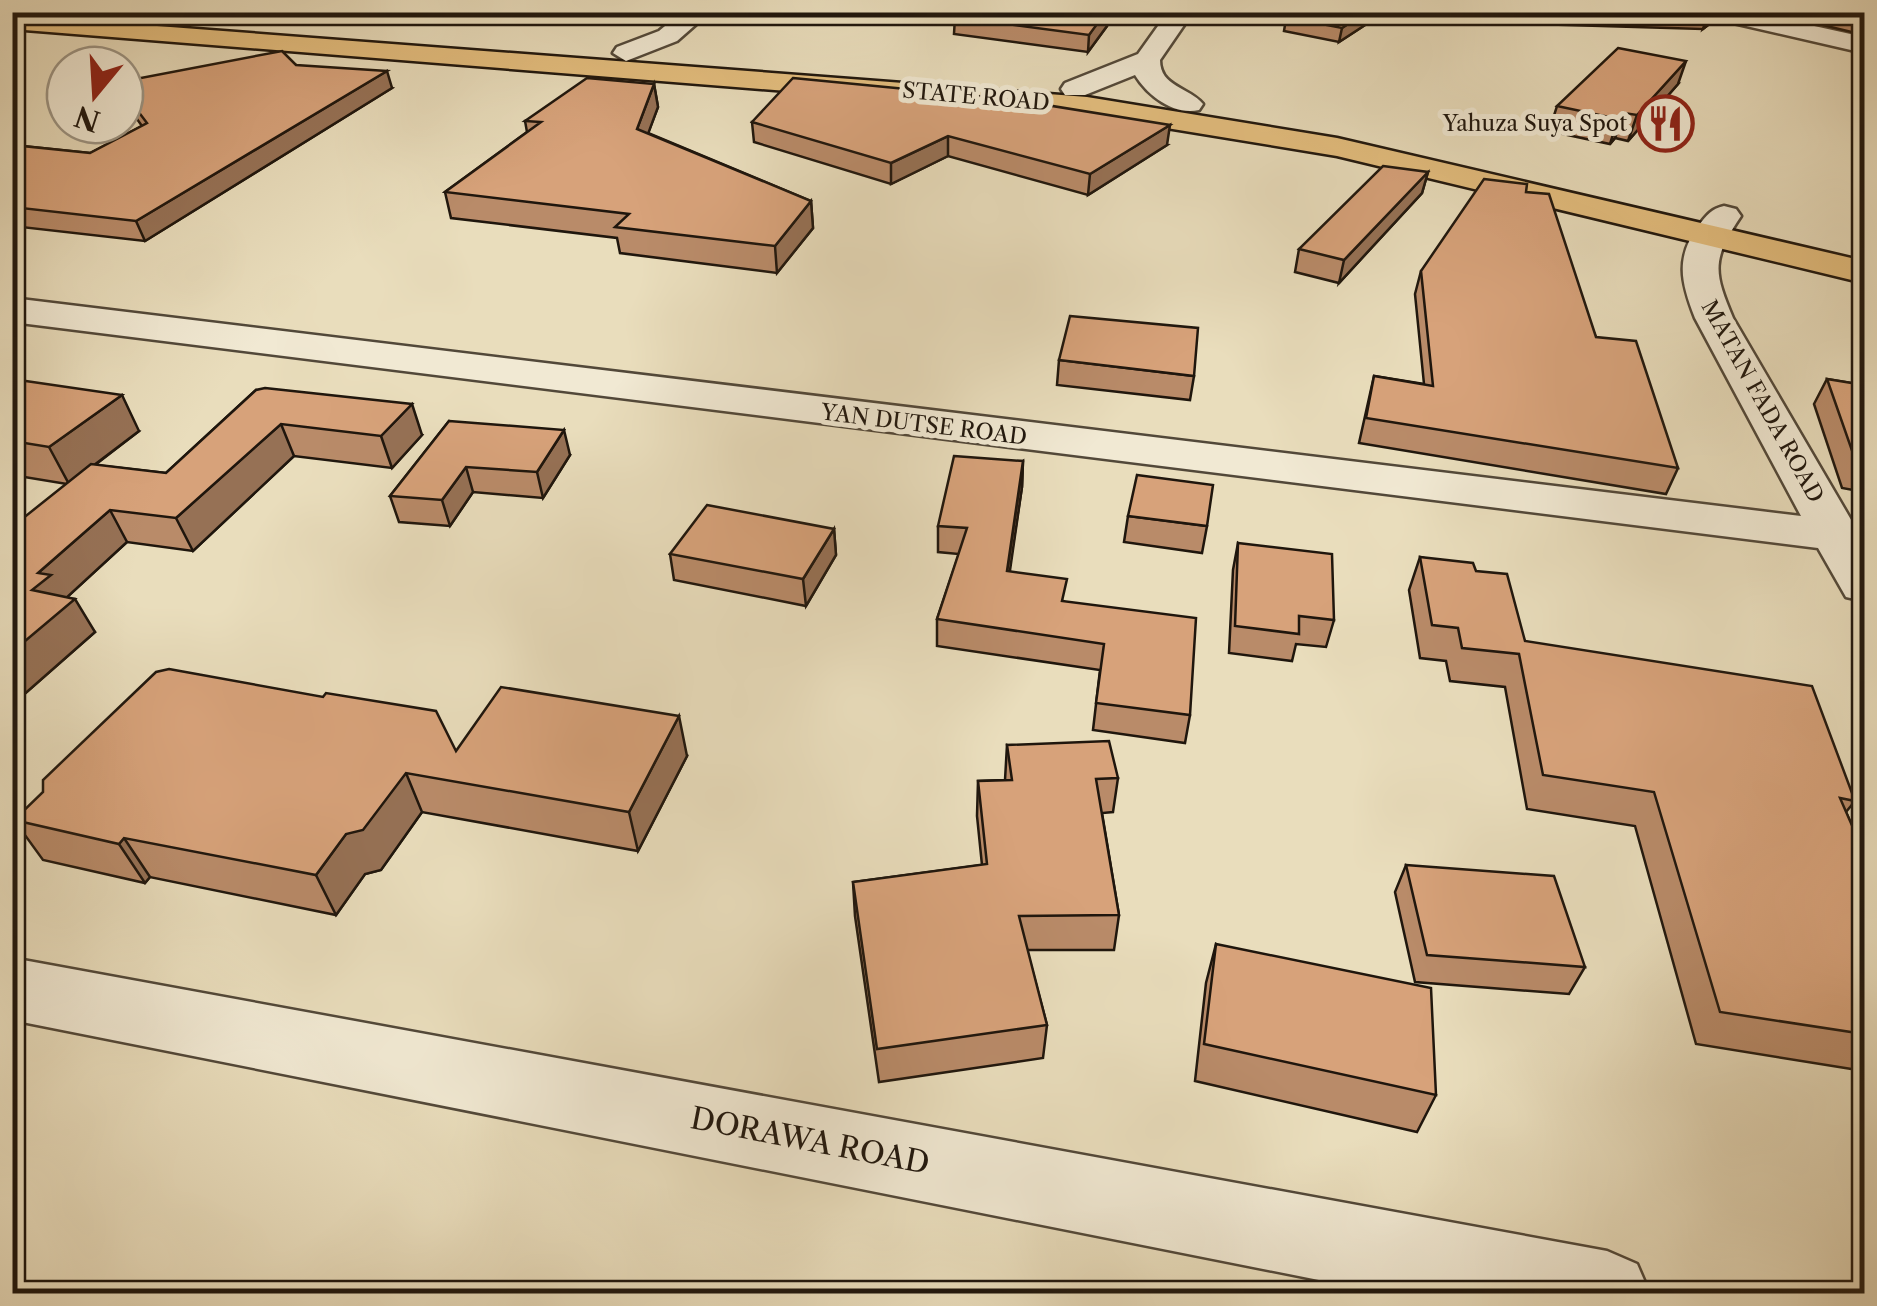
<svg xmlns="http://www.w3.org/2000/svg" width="1877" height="1306" viewBox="0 0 1877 1306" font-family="'Libre Caslon Text',serif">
  <rect width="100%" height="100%" fill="#e9ddbc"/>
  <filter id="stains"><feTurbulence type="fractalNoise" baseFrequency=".002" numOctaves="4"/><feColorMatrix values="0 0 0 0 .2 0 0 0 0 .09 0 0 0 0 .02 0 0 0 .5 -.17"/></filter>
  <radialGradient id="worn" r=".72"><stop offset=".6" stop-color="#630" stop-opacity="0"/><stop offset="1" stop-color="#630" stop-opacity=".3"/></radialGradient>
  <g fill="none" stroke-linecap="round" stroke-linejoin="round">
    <defs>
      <g id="minor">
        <path d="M682,12H710L677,41L626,61L613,53L617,47L659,31Z"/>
        <path d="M1168,12H1193L1160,60C1160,87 1189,87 1203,104L1199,110C1174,116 1147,95 1135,75L1085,95H1065L1061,89L1065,83L1138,54Z"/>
        <path d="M1704,12H1751L1864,37V53L1707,17Z"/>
        <path d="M1724,206L1736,209L1741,216C1712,259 1713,271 1733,318L1864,542V601L1846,597L1818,548L12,322V298L1801,516L1695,318C1681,282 1675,258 1699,225C1707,215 1711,209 1724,206Z"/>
        <path d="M12,958L1607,1251L1637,1264L1650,1294H1389L12,1020Z"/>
      </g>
      <path id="major" d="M12,15L1087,97L1337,138L1864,261V283L1337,156L1087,115L12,29Z"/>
    </defs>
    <!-- minor casing -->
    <use href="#minor" stroke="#524839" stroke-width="5"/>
    <!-- major casing -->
    <use href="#major" stroke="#1f160d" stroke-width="5"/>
    <!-- minor -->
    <use href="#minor" fill="#f1e9d3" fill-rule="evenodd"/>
    <!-- major -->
    <use href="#major" fill="#e4be7e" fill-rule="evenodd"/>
  </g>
  <!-- wall -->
  <g fill="#b98b69" stroke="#1f160d" stroke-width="2.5">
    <path d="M962,12H1114L1107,19V26L1088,52L954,34L955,17Z"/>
    <path d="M1284,12H1385L1339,42L1284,31L1285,25L1282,24Z"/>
    <path d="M1455,12H1715L1712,22L1703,29L1497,23L1491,17H1458Z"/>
    <path d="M1769,12H1864V35Z"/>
    <path d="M296,65L392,88L145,241L12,226V145L90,153L142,126L125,102V81Z"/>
    <path d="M654,84L658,107L648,133L811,201L813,228L777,273L620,253L617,238L451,218L445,192L527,132L525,121Z"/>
    <path d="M1678,84L1628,141L1615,138L1610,144L1549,131L1557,106Z"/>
    <path d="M752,122L1167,145L1088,195L948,156L891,184L754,142Z"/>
    <path d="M1428,172L1422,193L1339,283L1295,272L1299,249Z"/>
    <path d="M1526,192L1596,337L1678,468L1666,494L1359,443L1374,376L1424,384L1415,294L1421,271Z"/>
    <path d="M1059,360L1194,376L1190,400L1057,385Z"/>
    <path d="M12,379L139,431L95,465L166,473L256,390L422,435L392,468L294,456L193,551L127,542L67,597L95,632L12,705L67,484L12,475Z"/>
    <path d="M1827,379L1864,385V492L1842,488L1814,404Z"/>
    <path d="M449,421L570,455L543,498L473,492L450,526L399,522L390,496Z"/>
    <path d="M1023,461L1022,487L1009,571L1065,602L1190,715L1185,743L1093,730L1100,670L937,646V619L959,554L938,552V526Z"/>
    <path d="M1128,516L1207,526L1202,553L1124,542Z"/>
    <path d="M834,529L836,555L806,606L674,580L670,554Z"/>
    <path d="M1238,543L1334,620L1326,647L1296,644L1292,661L1229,653L1233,570Z"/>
    <path d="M1420,557L1476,571L1525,641L1855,801L1846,812L1864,853V1071L1696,1044L1635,826L1527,809L1505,687L1450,681L1446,661L1420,658L1409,590Z"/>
    <path d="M1007,745L1118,778L1113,812L1102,813L1119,915L1114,950H1027L1047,1025L1043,1058L879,1082L855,916L853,882L982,865L977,816L978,781L1005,780Z"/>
    <path d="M456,751L687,756L638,851L422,812L381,870L365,874L336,915L150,877L145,883L43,860L14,820Z"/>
    <path d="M1406,865L1585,967L1569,994L1415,982L1395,892Z"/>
    <path d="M1216,944L1436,1095L1417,1132L1195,1081L1206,983Z"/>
  </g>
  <!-- shaded-wall -->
  <g fill="#967155" stroke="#1f160d" stroke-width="2.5">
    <path d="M1103,12H1114L1107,19V26L1088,52L1089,35Z"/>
    <path d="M1366,12H1385L1339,42L1342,28Z"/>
    <path d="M1711,12H1715L1712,22L1703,29L1708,15Z"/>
    <path d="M1686,61L1678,84L1628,141L1637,115Z"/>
    <path d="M387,71L392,88L145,241L136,221Z"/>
    <path d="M654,84L658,107L641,153L637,129Z"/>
    <path d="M1624,113L1615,138L1610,144L1618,119Z"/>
    <path d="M1170,125L1167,145L1088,195L1090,174Z"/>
    <path d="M948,136V156L891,184V163Z"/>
    <path d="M1428,172L1422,193L1339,283L1344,260Z"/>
    <path d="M811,201L813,228L777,273L775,246Z"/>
    <path d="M122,395L139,431L69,484L49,447Z"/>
    <path d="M412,404L422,435L392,468L381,436Z"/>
    <path d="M281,424L294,456L193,551L176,518Z"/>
    <path d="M564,430L570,455L543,498L537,472Z"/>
    <path d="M1023,461L1022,487L1006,598L1007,571Z"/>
    <path d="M466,467L473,492L450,526L442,500Z"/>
    <path d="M110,510L127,542L65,599H75L95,632L12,705V652L38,573Z"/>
    <path d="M834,529L836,555L806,606L803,579Z"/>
    <path d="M679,716L687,756L638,851L629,812Z"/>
    <path d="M406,773L422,812L381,870L365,874L336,915L316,875L346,834Z"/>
    <path d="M124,838L150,877L145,883L119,844Z"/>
  </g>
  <!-- building -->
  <g fill="#d7a27a" stroke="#1f160d" stroke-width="2.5">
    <path d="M962,12H1106L1089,35L955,17Z"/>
    <path d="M1293,12H1366L1342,28L1286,17Z"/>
    <path d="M1632,12H1711L1708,15Z"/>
    <path d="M1836,12H1864V19Z"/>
    <path d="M1618,48L1686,61L1637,115L1624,113L1618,119L1557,106Z"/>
    <path d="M282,51L296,65L387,71L136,221L12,207V145L90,153L147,123L125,94V81Z"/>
    <path d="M587,78L654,84L637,129L811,201L775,246L615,227L629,214L445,192L541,122L525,121Z"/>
    <path d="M793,78L1009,99L1170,125L1090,174L948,136L891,163L752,122Z"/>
    <path d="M1383,166L1428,172L1344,260L1299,249Z"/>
    <path d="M1484,179L1527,184L1526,192L1549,194L1596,337L1636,341L1678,468L1366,418L1374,376L1433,386L1421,271Z"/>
    <path d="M1070,316L1198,328L1194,376L1059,360Z"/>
    <path d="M12,379L122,395L49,447L12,441Z"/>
    <path d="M1827,379L1864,385V464L1856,462Z"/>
    <path d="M265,388L412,404L381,436L281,424L176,518L110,510L38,573L51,575L32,590L75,599L12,652V527L91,464L166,473L256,390Z"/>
    <path d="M449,421L564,430L537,472L466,467L442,500L390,496Z"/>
    <path d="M954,456L1023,461L1007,571L1067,579L1062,601L1196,618L1190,715L1096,703L1104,644L937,619L967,528L938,526Z"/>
    <path d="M1137,475L1213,485L1207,526L1128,516Z"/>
    <path d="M707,505L834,529L803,579L670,554Z"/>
    <path d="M1238,543L1332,554L1334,620L1299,616V634L1235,626Z"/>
    <path d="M1420,557L1473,563L1476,571L1507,574L1525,641L1812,686L1855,801L1840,798L1864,853V1034L1720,1012L1654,792L1543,775L1519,654L1462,648L1458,628L1432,625Z"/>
    <path d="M169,669L323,697L326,693L436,711L456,751L501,687L679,716L629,812L406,773L363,830L346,834L316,875L124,838L119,844L14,820L43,792V780L156,672Z"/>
    <path d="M1109,741L1118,778L1096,779L1119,915L1019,916L1047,1025L877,1049L853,882L987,864L978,781L1012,780L1007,745Z"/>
    <path d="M1406,865L1554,876L1585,967L1427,955Z"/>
    <path d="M1216,944L1431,988L1436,1095L1204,1044Z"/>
  </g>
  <!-- icons -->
  <defs>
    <symbol id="restaurant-ring" viewBox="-11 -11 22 22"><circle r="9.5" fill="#f1e9d3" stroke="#8f2418" stroke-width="1.5"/><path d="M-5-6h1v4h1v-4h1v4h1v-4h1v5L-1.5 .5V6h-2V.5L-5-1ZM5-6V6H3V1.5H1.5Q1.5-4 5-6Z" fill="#8f2418"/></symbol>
  </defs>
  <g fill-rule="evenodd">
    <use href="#restaurant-ring" x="1634" y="92" width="63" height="63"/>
  </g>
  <g text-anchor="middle" stroke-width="10" stroke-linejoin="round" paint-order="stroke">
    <!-- far-street labels -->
    <g font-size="22" fill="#1f160d" stroke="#f1e9d3">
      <text transform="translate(976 96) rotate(5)" y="8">STATE ROAD</text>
      <text transform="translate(1763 401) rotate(61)" y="8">MATAN FADA ROAD</text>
      <text transform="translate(924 424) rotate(7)" y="8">YAN DUTSE ROAD</text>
    </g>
    <!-- far-poi labels -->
    <g font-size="22" fill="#1f160d" stroke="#f1e9d3" text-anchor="end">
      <text x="1627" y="131">Yahuza Suya Spot</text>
    </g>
    <!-- near-street labels -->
    <g font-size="30" fill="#1f160d" stroke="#f1e9d3">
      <text transform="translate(810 1141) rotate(11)" y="10">DORAWA ROAD</text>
    </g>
  </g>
  <!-- margin -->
  <rect width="1877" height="1306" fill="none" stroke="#e9ddbc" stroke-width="50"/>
  <rect x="15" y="15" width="1847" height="1276" fill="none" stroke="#1f160d" stroke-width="5"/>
  <rect x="25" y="25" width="1827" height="1256" fill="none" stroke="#1f160d" stroke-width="2.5"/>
  <!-- north arrow -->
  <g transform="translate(95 95) rotate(198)"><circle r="48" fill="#f1e9d3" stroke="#9d9584" stroke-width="2.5"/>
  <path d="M0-8L18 38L0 25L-18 38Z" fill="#8f2418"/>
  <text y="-15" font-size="28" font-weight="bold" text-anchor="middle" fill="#1f160d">N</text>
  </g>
  <rect width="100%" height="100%" filter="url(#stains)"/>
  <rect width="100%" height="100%" fill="url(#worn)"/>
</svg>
